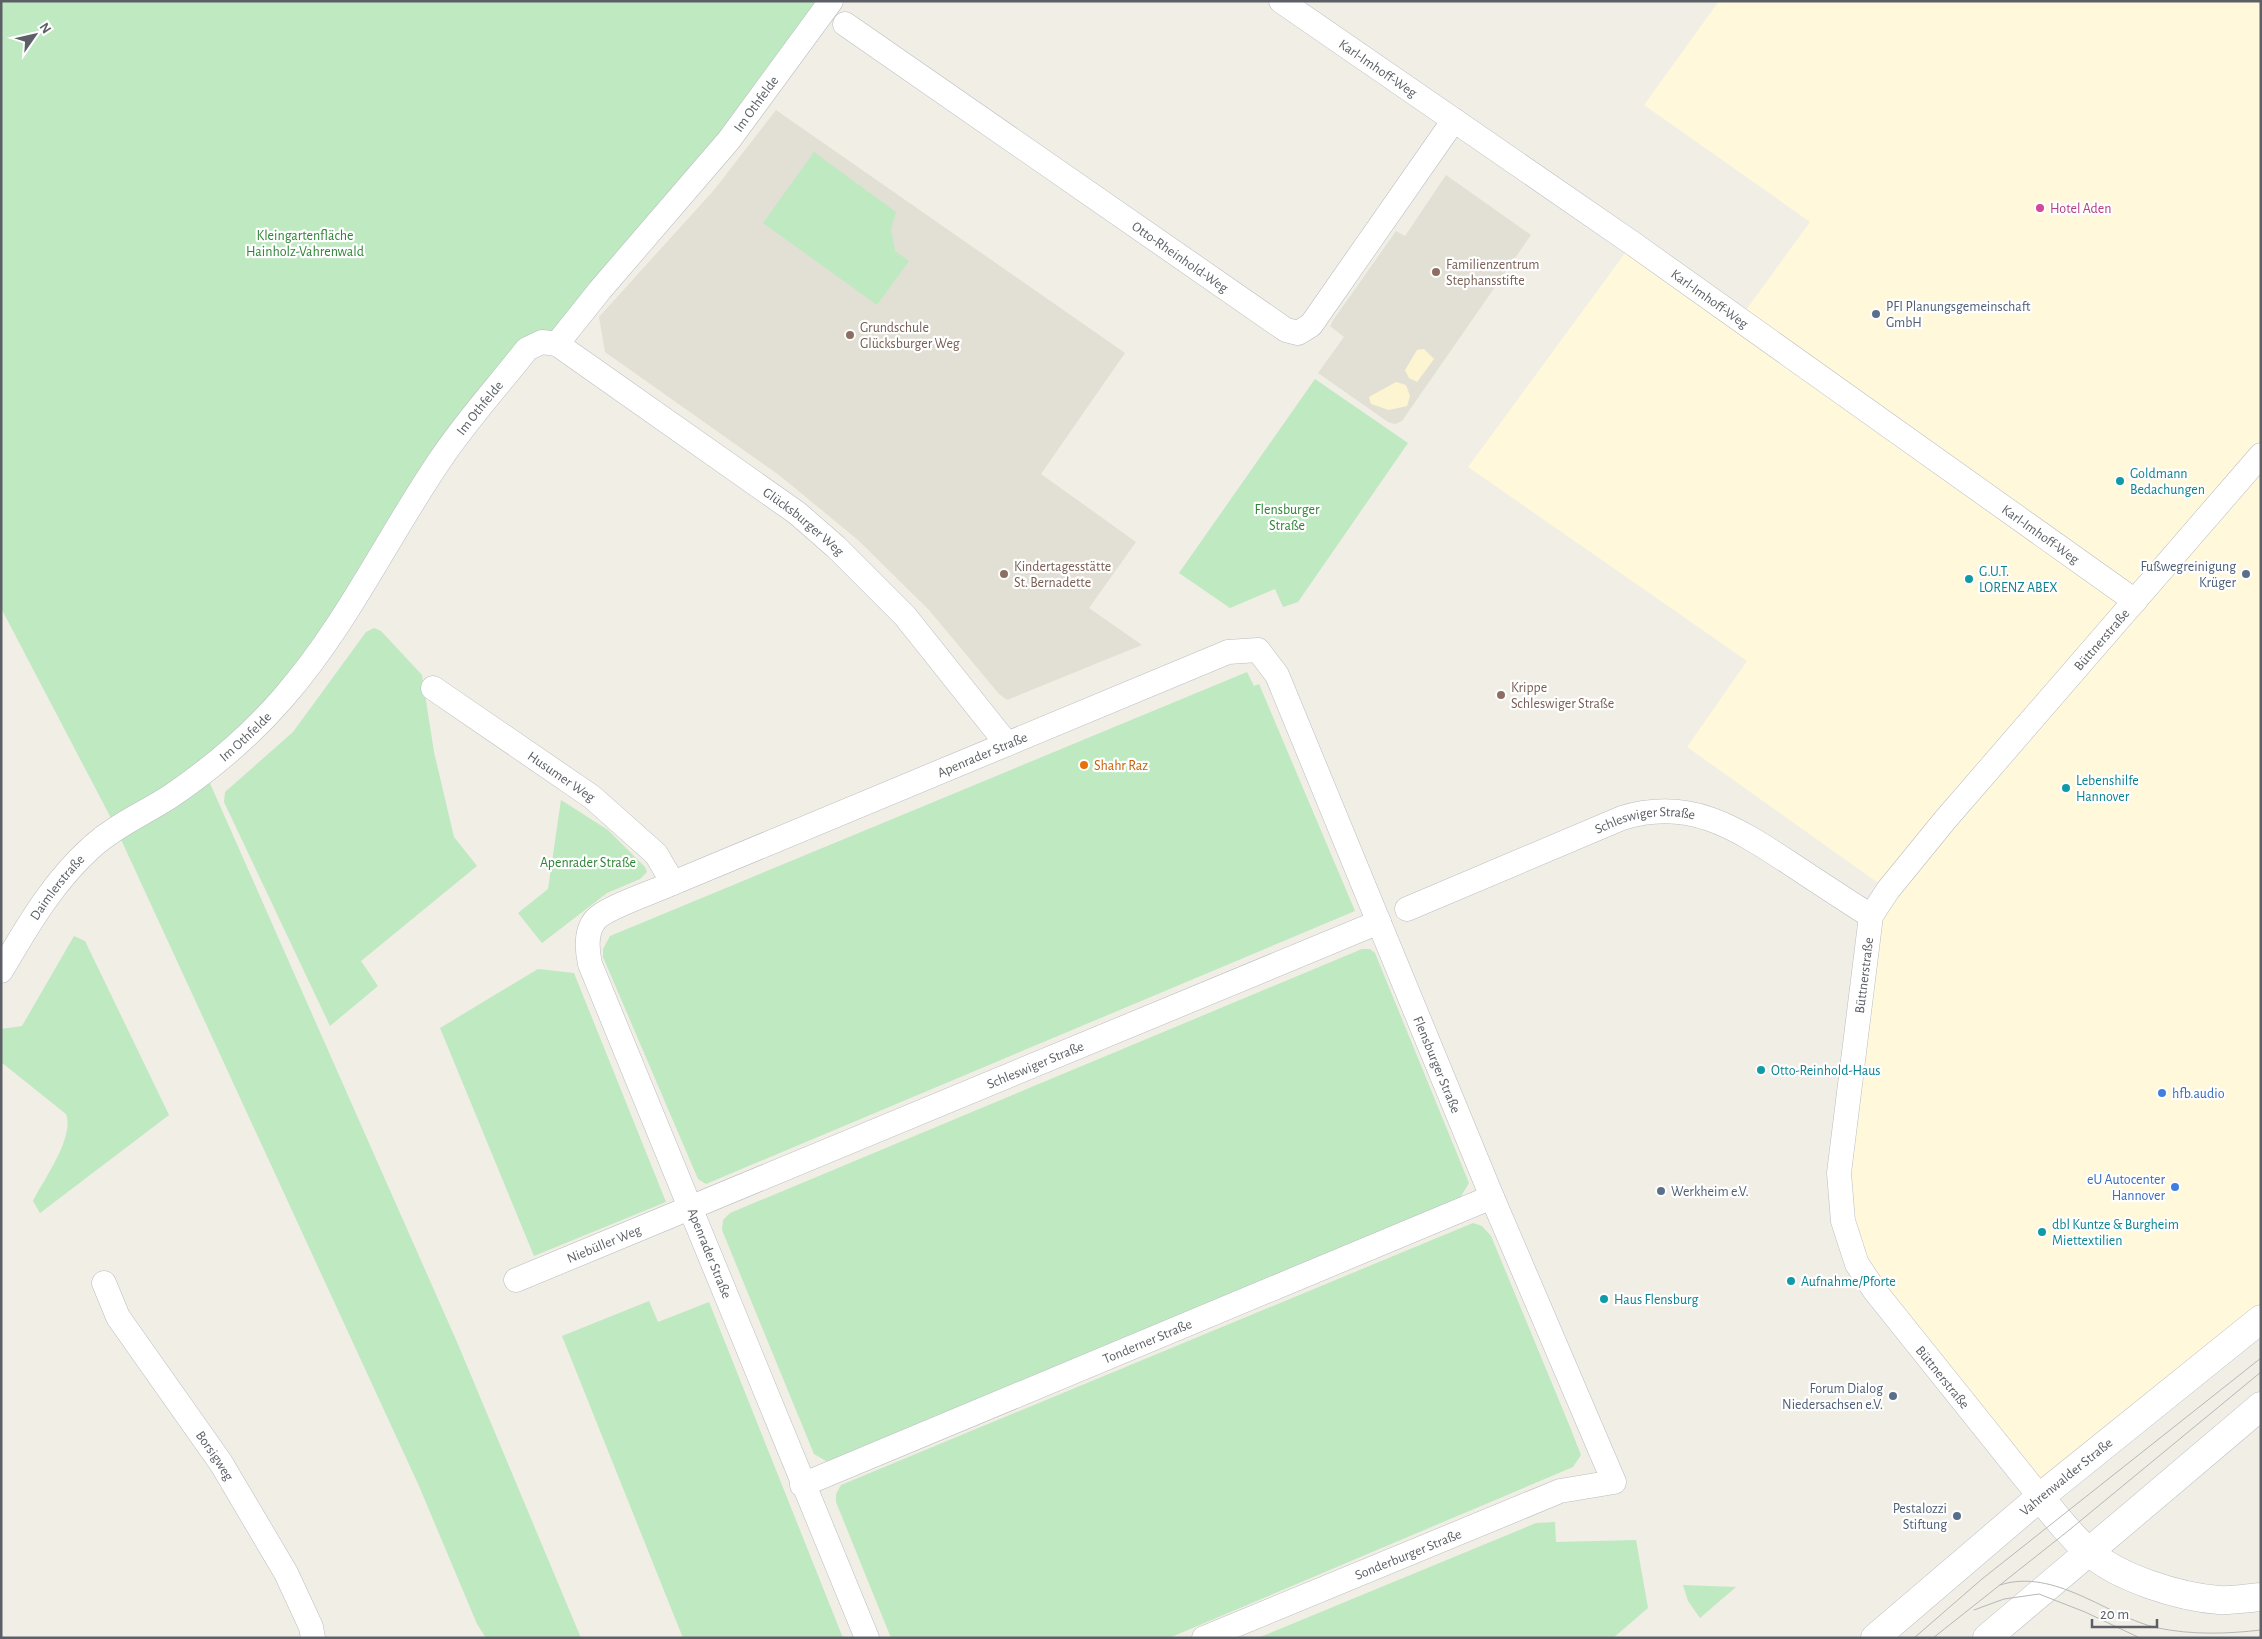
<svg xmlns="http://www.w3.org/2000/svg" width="2262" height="1639" viewBox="0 0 2262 1639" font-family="'Alegreya Sans',sans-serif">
  <rect width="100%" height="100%" fill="#f0eee5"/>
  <!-- commercial -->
  <path fill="#fff8db" d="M1719,1H2261V1319L2040,1497L1875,1291L1843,1221L1852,1056L1888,890L1687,747L1747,661L1468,467L1639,234L1746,310L1810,222L1644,105Z"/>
  <!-- education -->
  <g fill="#e2e0d5">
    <path d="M776,110L1125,353L1041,474L1136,542L1089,608L1142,645L1007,700L999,694L929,610L858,540L779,475L605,352L599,317L714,190Z"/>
    <path d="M1446,175L1531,235L1402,421L1395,424L1388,422L1318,373L1344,337L1330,326L1334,319L1396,231L1405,236Z"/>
  </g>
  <!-- green -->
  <g fill="#bfe9c1">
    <path d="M1,1H831L557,344L527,349L333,632L205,772L457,1342L581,1638H486L477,1624L419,1486L112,820L1,608Z"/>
    <path d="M814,152L896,212L891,229L895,251L909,261L877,305L763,223Z"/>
    <path d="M1315,379L1408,443L1298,602L1283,607L1275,589L1230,608L1179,573Z"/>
    <path d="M374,628L381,631L422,675L434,752L454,837L477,866L361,961L378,986L330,1026L224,802L225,792L293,732L366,632Z"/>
    <path d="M1247,672L1254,686L1259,684L1355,911L706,1184L698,1179L603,957V949L610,936Z"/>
    <path d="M561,800L608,830L645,867L647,872L640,879L607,893L542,943L518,913L548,889Z"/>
    <path d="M74,936L85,941L169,1115L40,1213L33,1201C44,1179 75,1137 66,1114L1,1062V1029L22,1026Z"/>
    <path d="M1362,949H1370L1375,953L1469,1183L1460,1198L839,1459L826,1461L814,1454L722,1230L723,1220L730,1213Z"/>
    <path d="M538,969L574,973L666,1202L534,1256L440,1028Z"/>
    <path d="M1473,1223L1482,1226L1491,1236L1570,1427L1581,1455L1573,1467L1169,1638H891L836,1502V1494L841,1485Z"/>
    <path d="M649,1301L658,1322L709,1302L843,1638H683L562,1336Z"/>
    <path d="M1555,1522L1556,1542L1636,1540L1648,1608L1613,1638H1258L1536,1523Z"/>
    <path d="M1683,1585L1736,1587L1700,1618L1688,1601Z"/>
  </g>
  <!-- sand -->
  <g fill="#fdf5d2">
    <path d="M1424,349L1434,359L1417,382L1409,378L1405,370L1417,350Z"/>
    <path d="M1396,382L1406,385L1410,396L1407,406L1389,410L1371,404L1369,397Z"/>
  </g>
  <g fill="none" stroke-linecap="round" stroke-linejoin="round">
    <defs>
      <g id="minor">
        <path id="s1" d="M1281,1L1632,243L2135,601"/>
        <path id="s2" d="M845,24L1286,330L1298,333L1311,325L1454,120"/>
        <path id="s3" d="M557,344L600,290L729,140L831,1"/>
        <path id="s4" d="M433,688L592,797L656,854L673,883"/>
        <path id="s5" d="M1407,909L1622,818C1690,797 1736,828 1791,864C1817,881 1844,899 1871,916"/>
        <path id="s6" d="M1,971C28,925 54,880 94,845C118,824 145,813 171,796C212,768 250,736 283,698C346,626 387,538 440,460C466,421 498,386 527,349L542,342L557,344L797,513L836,547L905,616L1007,744"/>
        <path id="s7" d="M516,1280L1379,922"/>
        <path id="s8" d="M104,1283L118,1317L221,1463L286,1573L311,1627L313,1638"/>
        <path id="s9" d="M802,1485L1492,1197"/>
        <path id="s10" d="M2040,1497L1875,1291L1857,1264L1843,1221L1839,1173L1871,916L1888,890L1945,820L2261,455"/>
        <path id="s11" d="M867,1638L590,964C587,950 585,931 596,919C607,907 656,891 673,883L1228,652L1258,650L1277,675L1492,1197L1614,1482L1560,1491L1204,1638"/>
      </g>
      <path id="tertiary" d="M2040,1497C2055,1516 2070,1535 2088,1551C2118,1578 2179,1597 2219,1600C2232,1601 2247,1598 2261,1597"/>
      <g id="secondary">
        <path id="s12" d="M1875,1638L2040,1497L2261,1319"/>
        <path d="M1987,1638L2261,1406"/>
      </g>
    </defs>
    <!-- minor casing -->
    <use href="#minor" stroke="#b9bcc1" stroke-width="25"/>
    <!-- tertiary casing -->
    <use href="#tertiary" stroke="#b9bcc1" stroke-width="29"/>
    <!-- secondary casing -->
    <use href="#secondary" stroke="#babdc4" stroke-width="29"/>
    <!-- minor -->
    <use href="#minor" stroke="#fff" stroke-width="24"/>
    <!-- tertiary -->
    <use href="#tertiary" stroke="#fff" stroke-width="28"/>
    <!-- secondary -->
    <use href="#secondary" stroke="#fff" stroke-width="28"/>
    <!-- tram -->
    <g stroke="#b6b7b7" stroke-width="1">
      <path d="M2000,1585C2055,1567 2108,1617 2158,1628C2192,1635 2227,1634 2261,1630"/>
      <path d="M1974,1610L2004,1599L2039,1594L2085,1612L2140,1638"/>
      <path d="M1914,1638L1982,1579L2261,1358"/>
      <path d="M1933,1638L2068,1531L2261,1372"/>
    </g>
  </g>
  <!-- markers -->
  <circle fill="#d1479c" stroke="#fff" stroke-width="2" cx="2040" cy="208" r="5"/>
  <g fill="#8d6e63" stroke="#fff" stroke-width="2">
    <circle cx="1436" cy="272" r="5"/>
    <circle cx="850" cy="335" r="5"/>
    <circle cx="1004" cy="574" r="5"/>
    <circle cx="1501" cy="695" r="5"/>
  </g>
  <g fill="#5c6f8a" stroke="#fff" stroke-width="2">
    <circle cx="1876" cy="314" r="5"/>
    <circle cx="2246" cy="574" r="5"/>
    <circle cx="1661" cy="1191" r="5"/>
    <circle cx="1893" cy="1396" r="5"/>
    <circle cx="1957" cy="1516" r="5"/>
  </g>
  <g fill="#0f9aa8" stroke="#fff" stroke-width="2">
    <circle cx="2120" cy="481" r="5"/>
    <circle cx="1969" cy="579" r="5"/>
    <circle cx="2066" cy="788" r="5"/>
    <circle cx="1761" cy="1070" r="5"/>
    <circle cx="2042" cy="1232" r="5"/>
    <circle cx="1791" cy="1281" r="5"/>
    <circle cx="1604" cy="1299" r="5"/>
  </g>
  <circle fill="#e8710a" stroke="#fff" stroke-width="2" cx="1084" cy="765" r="5"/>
  <g fill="#3f7fe0" stroke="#fff" stroke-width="2">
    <circle cx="2162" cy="1093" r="5"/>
    <circle cx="2175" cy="1187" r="5"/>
  </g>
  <g text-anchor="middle" stroke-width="4.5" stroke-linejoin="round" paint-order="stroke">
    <!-- street labels -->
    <g font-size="14" fill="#5c6066" stroke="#fff">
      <text dy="5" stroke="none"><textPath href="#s1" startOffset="118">Karl-Imhoff-Weg</textPath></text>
      <text dy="5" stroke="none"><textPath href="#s3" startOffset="312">Im Othfelde</textPath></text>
      <text dy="5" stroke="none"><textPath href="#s2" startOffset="408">Otto-Rheinhold-Weg</textPath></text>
      <text dy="5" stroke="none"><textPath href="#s1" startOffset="522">Karl-Imhoff-Weg</textPath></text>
      <text dy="5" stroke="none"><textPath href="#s6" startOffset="749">Im Othfelde</textPath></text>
      <text dy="5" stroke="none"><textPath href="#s6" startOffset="1160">Glücksburger Weg</textPath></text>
      <text dy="5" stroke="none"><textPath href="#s1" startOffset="928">Karl-Imhoff-Weg</textPath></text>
      <text dy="5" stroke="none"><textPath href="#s10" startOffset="1009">Büttnerstraße</textPath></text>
      <text dy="5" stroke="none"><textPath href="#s6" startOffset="344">Im Othfelde</textPath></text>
      <text dy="5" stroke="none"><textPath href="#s11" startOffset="1196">Apenrader Straße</textPath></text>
      <text dy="5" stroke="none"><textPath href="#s4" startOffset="156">Husumer Weg</textPath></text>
      <text dy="5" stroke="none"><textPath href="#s5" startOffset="256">Schleswiger Straße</textPath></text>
      <text dy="5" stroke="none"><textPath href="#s6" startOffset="101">Daimlerstraße</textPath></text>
      <text dy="5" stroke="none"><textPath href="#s10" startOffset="589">Büttnerstraße</textPath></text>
      <text dy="5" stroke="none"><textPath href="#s7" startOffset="562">Schleswiger Straße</textPath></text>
      <text dy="5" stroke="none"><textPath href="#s11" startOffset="1945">Flensburger Straße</textPath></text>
      <text dy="5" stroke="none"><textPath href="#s7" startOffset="95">Niebüller Weg</textPath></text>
      <text transform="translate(710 1253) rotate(68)" y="5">Apenrader Straße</text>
      <text dy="5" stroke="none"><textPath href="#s9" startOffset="374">Tonderner Straße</textPath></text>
      <text transform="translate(1943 1377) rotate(51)" y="5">Büttnerstraße</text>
      <text dy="5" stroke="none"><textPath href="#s8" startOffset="206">Borsigweg</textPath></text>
      <text dy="5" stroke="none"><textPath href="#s12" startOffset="250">Vahrenwalder Straße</textPath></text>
      <text transform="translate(1408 1554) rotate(-22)" y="5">Sonderburger Straße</text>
    </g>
    <!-- hotel labels -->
    <g font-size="14" fill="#b23c85" stroke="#fff" text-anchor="start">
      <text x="2050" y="213">Hotel Aden</text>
    </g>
    <!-- park labels -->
    <g font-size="14" fill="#2e8436" stroke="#fff">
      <text x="305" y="240">Kleingartenfläche<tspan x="305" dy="16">Hainholz-Vahrenwald</tspan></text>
      <text x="1287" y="514">Flensburger<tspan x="1287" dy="16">Straße</tspan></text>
      <text x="588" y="867">Apenrader Straße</text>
    </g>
    <!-- education labels -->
    <g font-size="14" fill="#785e54" stroke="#fff" text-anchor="start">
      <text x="1446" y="269">Familienzentrum<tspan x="1446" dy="16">Stephansstifte</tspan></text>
      <text x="860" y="332">Grundschule<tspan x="860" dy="16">Glücksburger Weg</tspan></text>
      <text x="1014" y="571">Kindertagesstätte<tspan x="1014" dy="16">St. Bernadette</tspan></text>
      <text x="1511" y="692">Krippe<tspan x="1511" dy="16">Schleswiger Straße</tspan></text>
    </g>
    <!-- service labels -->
    <g font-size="14" fill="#4e5e75" stroke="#fff" text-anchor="end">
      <text x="1886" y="311" text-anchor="start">PFI Planungsgemeinschaft<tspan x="1886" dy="16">GmbH</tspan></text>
      <text x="2236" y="571">Fußwegreinigung<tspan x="2236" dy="16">Krüger</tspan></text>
      <text x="1671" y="1196" text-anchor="start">Werkheim e.V.</text>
      <text x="1883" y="1393">Forum Dialog<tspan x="1883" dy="16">Niedersachsen e.V.</tspan></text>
      <text x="1947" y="1513">Pestalozzi<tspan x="1947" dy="16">Stiftung</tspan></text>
    </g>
    <!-- culture labels -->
    <g font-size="14" fill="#0d838f" stroke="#fff" text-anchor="start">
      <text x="2130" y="478">Goldmann<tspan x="2130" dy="16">Bedachungen</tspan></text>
      <text x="1979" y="576">G.U.T.<tspan x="1979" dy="16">LORENZ ABEX</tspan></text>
      <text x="2076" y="785">Lebenshilfe<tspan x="2076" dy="16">Hannover</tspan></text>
      <text x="1771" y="1075">Otto-Reinhold-Haus</text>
      <text x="2052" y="1229">dbl Kuntze &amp; Burgheim<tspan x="2052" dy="16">Miettextilien</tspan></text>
      <text x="1801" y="1286">Aufnahme/Pforte</text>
      <text x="1614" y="1304">Haus Flensburg</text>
    </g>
    <!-- food labels -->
    <g font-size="14" fill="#c56008" stroke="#fff" text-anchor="start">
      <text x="1094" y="770">Shahr Raz</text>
    </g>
    <!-- shop labels -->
    <g font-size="14" fill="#366cbe" stroke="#fff" text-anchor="start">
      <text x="2172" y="1098">hfb.audio</text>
      <text x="2165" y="1184" text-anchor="end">eU Autocenter<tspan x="2165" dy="16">Hannover</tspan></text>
    </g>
  </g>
  <!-- border -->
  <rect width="2262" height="1639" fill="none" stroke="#5c6066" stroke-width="5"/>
  <!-- north arrow -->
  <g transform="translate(35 35) rotate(56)" stroke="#ffffff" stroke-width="4" paint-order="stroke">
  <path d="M0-4L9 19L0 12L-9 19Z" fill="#5c6066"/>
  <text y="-8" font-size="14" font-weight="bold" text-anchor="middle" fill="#5c6066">N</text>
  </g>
  <!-- scale -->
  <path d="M2092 1619v8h65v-8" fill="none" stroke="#5c6066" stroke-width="2.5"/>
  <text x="2100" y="1619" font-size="15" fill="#5c6066" stroke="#ffffff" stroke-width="4" paint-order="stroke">20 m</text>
</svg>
